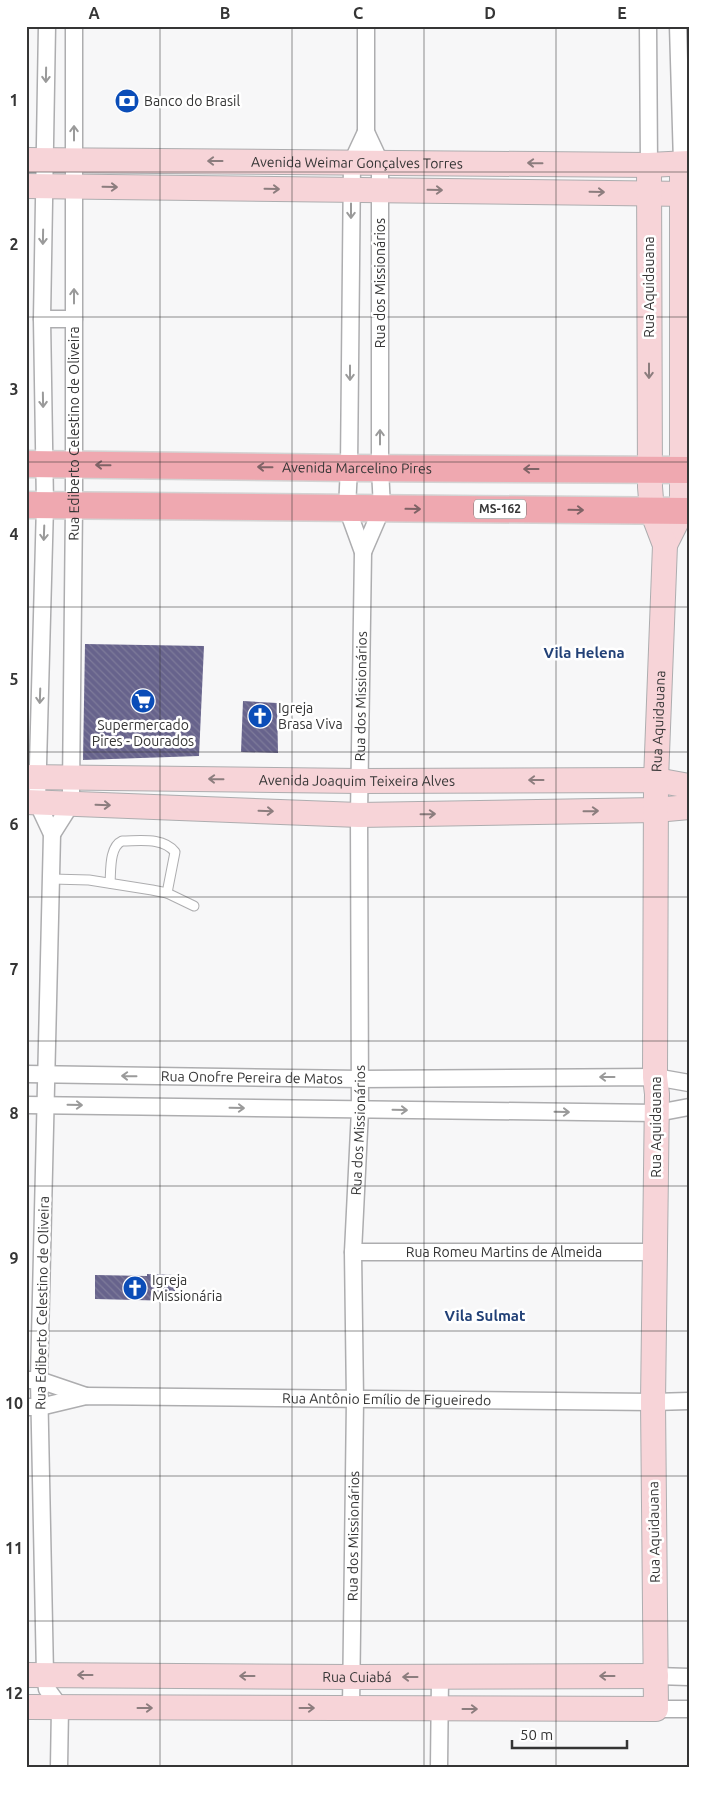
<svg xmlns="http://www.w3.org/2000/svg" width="715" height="1793" viewBox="0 0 715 1793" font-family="Ubuntu,sans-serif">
  <defs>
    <pattern id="building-back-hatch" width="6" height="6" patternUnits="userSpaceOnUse" patternTransform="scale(1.25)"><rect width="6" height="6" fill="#67638c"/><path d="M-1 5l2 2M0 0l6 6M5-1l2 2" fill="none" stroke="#7e7b9a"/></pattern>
  </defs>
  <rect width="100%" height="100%" fill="#f7f7f8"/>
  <!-- building -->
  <g fill="url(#building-back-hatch)">
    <path d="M85,644L204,646L199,756L83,760Z"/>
    <path d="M243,701L277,703L278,753L241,752Z"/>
    <path d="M147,1274L175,1275V1301L95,1299V1275L147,1276Z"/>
  </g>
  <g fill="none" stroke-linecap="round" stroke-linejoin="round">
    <defs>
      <g id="lane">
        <path d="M52,879L89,880L152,890L167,893L194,906"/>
        <path d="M110,883C111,871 109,847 122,841C140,841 163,837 175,852L167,893"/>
      </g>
      <g id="street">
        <path d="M47,26L42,319L45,505L37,802L52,834L39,1380L45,1675L47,1689L60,1707L59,1767"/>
        <path d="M648,26L649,165"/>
        <path d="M678,26L682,163"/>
        <path d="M42,319H74"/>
        <path d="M363,552L382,508L380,469V162L366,132V26"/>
        <path id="s1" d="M52,834L71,804V789L74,505V26"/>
        <path id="s2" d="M26,1074L360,1079L655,1077L689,1083"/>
        <path d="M26,1105L657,1113L689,1107"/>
        <path id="s3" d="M353,1252H655"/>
        <path d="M26,1380H39L86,1396"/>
        <path id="s4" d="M26,1407H40L86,1396L653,1402L689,1401"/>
        <path d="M656,1676L689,1677"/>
        <path id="s5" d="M351,1708L355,1400L353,1252L360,1110L359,815L363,552L347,508L349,468L352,162L366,132"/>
        <path d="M656,1709H689"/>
        <path d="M439,1767L440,1676"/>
      </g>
      <g id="secondary">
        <path id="s6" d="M26,160L649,165L689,163"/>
        <path d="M26,186L689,194"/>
        <path d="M665,545L682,511V177"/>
        <path id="s7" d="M26,777L360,781L656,780L689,786"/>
        <path d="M26,802L359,815L656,810L689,807"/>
        <path id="s8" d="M26,1675L352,1677L656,1676"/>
        <path id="s9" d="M26,1707L656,1709L653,1402L657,1094L655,1077L656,780L665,545L652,511L650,487L649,165"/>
      </g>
      <g id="primary">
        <path id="s10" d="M26,464L349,468L689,470"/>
        <path d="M26,505L689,511"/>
      </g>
    </defs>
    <!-- lane casing -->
    <use href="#lane" stroke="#adadaf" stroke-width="11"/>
    <!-- street casing -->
    <use href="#street" stroke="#adadaf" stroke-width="19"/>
    <!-- secondary casing -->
    <use href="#secondary" stroke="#adadaf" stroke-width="26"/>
    <!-- primary casing -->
    <use href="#primary" stroke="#d3d3d3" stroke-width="29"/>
    <!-- lane -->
    <use href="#lane" stroke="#fff" stroke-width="9"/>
    <!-- street -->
    <use href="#street" stroke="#fff" stroke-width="16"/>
    <!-- secondary -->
    <use href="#secondary" stroke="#f7d4d8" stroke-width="24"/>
    <!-- primary -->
    <use href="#primary" stroke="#efa8b0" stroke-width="26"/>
  </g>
  <!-- one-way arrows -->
  <defs><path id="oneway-shaft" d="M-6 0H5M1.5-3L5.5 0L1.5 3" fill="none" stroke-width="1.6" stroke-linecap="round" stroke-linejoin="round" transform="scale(1.25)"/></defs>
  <g stroke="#9a9a9a">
    <use href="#oneway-shaft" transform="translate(46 75) rotate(91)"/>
    <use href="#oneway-shaft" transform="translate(74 133) rotate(-90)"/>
    <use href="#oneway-shaft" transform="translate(351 211) rotate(90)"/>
    <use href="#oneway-shaft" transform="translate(43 237) rotate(91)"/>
    <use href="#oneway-shaft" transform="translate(74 296) rotate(-90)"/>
    <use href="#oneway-shaft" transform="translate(350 373) rotate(90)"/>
    <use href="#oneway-shaft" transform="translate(43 400) rotate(89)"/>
    <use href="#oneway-shaft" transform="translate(380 437) rotate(-90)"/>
    <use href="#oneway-shaft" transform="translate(44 533) rotate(92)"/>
    <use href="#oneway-shaft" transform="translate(40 696) rotate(92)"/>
    <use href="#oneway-shaft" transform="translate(129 1076) rotate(-179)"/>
    <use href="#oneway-shaft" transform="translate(607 1077) rotate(180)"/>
    <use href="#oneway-shaft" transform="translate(75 1105) rotate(1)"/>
    <use href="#oneway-shaft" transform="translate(237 1108) rotate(1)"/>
    <use href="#oneway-shaft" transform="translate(400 1110) rotate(1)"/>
    <use href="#oneway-shaft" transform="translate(562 1112) rotate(1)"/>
  </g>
  <g stroke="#8c7d7e">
    <use href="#oneway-shaft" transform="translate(215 161) rotate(-180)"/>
    <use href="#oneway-shaft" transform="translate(535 163) rotate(-179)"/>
    <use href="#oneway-shaft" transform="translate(110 187) rotate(1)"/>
    <use href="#oneway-shaft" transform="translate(272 189) rotate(1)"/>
    <use href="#oneway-shaft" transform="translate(435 190) rotate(1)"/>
    <use href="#oneway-shaft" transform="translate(597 192) rotate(1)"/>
    <use href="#oneway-shaft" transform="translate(649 371) rotate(90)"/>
    <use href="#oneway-shaft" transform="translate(216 779) rotate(-179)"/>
    <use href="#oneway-shaft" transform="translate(536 780) rotate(180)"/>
    <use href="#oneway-shaft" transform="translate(103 805) rotate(2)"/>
    <use href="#oneway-shaft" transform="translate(266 811) rotate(2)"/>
    <use href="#oneway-shaft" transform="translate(591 811) rotate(-1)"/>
    <use href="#oneway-shaft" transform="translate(428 814) rotate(-1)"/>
    <use href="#oneway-shaft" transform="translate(85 1675) rotate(-180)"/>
    <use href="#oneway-shaft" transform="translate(247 1676) rotate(-180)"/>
    <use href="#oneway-shaft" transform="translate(607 1676) rotate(180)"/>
    <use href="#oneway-shaft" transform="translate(410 1677) rotate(180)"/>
    <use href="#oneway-shaft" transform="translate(145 1708)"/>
    <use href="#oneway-shaft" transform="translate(307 1708)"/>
    <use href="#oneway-shaft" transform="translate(470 1709)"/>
  </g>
  <g stroke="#7f6366">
    <use href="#oneway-shaft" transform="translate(103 465) rotate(-179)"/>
    <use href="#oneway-shaft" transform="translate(265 467) rotate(-179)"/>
    <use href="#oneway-shaft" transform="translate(531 469) rotate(-180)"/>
    <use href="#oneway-shaft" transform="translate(413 509) rotate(1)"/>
    <use href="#oneway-shaft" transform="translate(576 510) rotate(1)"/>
  </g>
  <!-- grid -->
  <path fill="none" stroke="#353535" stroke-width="1" stroke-opacity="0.55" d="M160,26V1767M292,26V1767M424,26V1767M556,26V1767M26,172H689M26,317H689M26,462H689M26,607H689M26,752H689M26,897H689M26,1041H689M26,1186H689M26,1331H689M26,1476H689M26,1621H689"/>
  <!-- icons -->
  <defs>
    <symbol id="bank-disc" viewBox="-11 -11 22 22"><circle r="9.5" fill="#0b4db8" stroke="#fff"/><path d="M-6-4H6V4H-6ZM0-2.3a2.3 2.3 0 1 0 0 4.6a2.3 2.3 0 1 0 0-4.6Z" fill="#fff"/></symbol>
    <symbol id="supermarket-disc" viewBox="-11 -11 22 22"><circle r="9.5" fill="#0b4db8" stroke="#fff"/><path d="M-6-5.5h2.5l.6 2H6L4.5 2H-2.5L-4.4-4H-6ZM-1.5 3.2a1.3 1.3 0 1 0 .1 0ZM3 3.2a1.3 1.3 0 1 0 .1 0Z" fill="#fff"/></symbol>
    <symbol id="church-disc" viewBox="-11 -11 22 22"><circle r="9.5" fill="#0b4db8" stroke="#fff"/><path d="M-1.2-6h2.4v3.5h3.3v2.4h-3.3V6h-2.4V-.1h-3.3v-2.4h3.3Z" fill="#fff"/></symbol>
  </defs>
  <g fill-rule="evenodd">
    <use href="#bank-disc" x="113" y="87" width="28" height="28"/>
    <use href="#supermarket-disc" x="129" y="687" width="28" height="28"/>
    <use href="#church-disc" x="246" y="702" width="28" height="28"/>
    <use href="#church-disc" x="121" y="1274" width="28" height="28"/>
  </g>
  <g text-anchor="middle" stroke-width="5" stroke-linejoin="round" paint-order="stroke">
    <!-- shield labels -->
    <rect fill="#fff" stroke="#727272" stroke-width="1" x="474" y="499.5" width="52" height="19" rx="4"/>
    <g font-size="12" font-weight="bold" fill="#353535">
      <text x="500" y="513">MS-162</text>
    </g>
    <!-- poi labels -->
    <g font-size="14" fill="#353535" stroke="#fff" text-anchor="start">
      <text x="144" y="106">Banco do Brasil</text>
      <text x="278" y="713">Igreja<tspan x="278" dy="16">Brasa Viva</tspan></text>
      <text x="143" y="730" text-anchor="middle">Supermercado<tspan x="143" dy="16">Pires - Dourados</tspan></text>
      <text x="152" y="1285">Igreja<tspan x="152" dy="16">Missionária</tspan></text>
    </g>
    <!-- street labels -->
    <g font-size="14" fill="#353535" stroke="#fff">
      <text dy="5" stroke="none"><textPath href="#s6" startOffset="331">Avenida Weimar Gonçalves Torres</textPath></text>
      <text transform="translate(380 283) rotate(-90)" y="5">Rua dos Missionários</text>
      <text transform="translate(649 287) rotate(-90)" y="5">Rua Aquidauana</text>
      <text dy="5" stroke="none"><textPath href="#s1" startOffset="406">Rua Ediberto Celestino de Oliveira</textPath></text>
      <text dy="5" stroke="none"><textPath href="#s10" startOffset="331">Avenida Marcelino Pires</textPath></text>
      <text dy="5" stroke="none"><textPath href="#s5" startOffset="1012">Rua dos Missionários</textPath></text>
      <text dy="5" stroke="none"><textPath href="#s9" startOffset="1618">Rua Aquidauana</textPath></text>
      <text dy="5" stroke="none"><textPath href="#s7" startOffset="331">Avenida Joaquim Teixeira Alves</textPath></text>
      <text dy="5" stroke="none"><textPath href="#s2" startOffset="226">Rua Onofre Pereira de Matos</textPath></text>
      <text transform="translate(656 1127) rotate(-90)" y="5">Rua Aquidauana</text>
      <text dy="5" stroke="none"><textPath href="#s5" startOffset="578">Rua dos Missionários</textPath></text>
      <text dy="5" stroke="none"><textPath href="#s3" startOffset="151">Rua Romeu Martins de Almeida</textPath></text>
      <text transform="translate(42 1303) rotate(-89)" y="5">Rua Ediberto Celestino de Oliveira</text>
      <text dy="5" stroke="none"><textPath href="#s4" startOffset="362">Rua Antônio Emílio de Figueiredo</textPath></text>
      <text transform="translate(654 1532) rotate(-91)" y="5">Rua Aquidauana</text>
      <text dy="5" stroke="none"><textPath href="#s5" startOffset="172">Rua dos Missionários</textPath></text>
      <text dy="5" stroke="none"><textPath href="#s8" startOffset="331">Rua Cuiabá</textPath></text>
    </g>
    <!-- neighbourhood labels -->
    <g font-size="15" font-weight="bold" fill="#224177" stroke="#fff">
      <text x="584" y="658">Vila Helena</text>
      <text x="485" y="1321">Vila Sulmat</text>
    </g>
  </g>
  <!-- border -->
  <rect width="715" height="1793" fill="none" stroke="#ffffff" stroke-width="55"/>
  <!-- scale -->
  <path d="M512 1740v8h115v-8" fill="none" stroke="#353535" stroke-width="2.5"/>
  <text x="520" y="1740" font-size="15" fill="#353535" stroke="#ffffff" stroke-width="4" paint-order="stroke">50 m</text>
  <rect x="28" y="28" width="660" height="1738" fill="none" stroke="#353535" stroke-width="2"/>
  <g font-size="16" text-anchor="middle" font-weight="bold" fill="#353535">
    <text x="94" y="19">A</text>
    <text x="225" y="19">B</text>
    <text x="358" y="19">C</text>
    <text x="490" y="19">D</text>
    <text x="622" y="19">E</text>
    <text x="14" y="106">1</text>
    <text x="14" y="250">2</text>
    <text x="14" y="395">3</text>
    <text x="14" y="540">4</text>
    <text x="14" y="685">5</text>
    <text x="14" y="830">6</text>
    <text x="14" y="975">7</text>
    <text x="14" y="1119">8</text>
    <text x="14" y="1264">9</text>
    <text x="14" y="1409">10</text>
    <text x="14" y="1554">11</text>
    <text x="14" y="1699">12</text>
  </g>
</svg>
